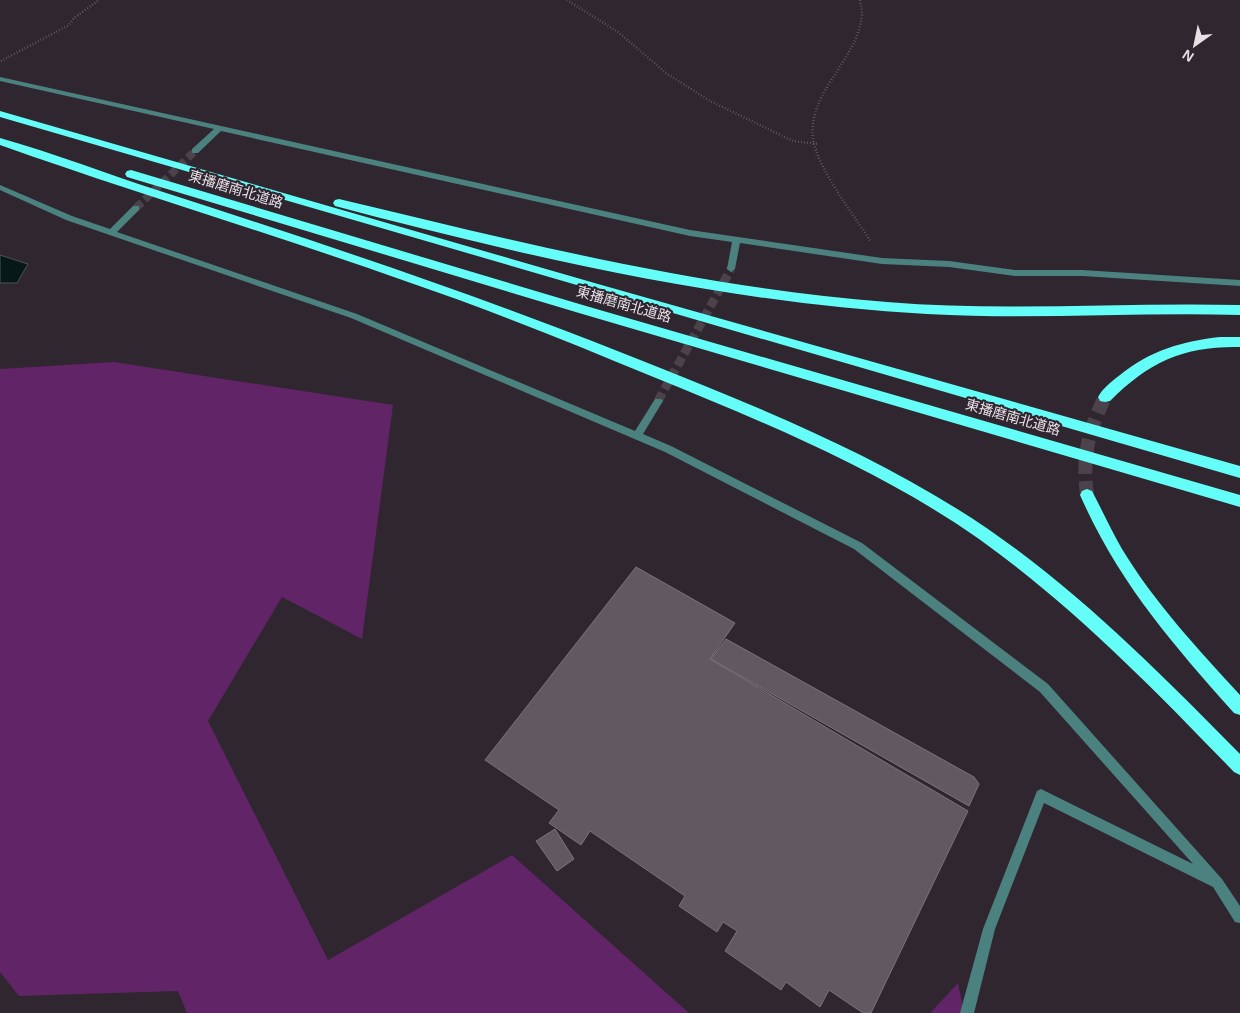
<svg xmlns="http://www.w3.org/2000/svg" width="1240" height="1013" viewBox="0 0 1240 1013" font-family="Arial,'Noto Sans JP',sans-serif">
  <rect width="100%" height="100%" fill="#2f2630"/>
  <!-- green -->
  <g fill="#602467">
    <path d="M114,362L393,405L362,639L282,597L208,721L328,960L512,855L689,1013H187L178,991L19,996L0,972V369Z"/>
    <path d="M958,983L964,1013H930Z"/>
  </g>
  <!-- water -->
  <path fill="#061918" stroke="#4a5556" d="M0,255L28,264L17,283H0Z"/>
  <!-- building -->
  <g fill="#615862" stroke="#7c727d">
    <path d="M636,567L735,623L710,659L968,811L871,1013H863L829,990L820,1007L786,982L781,990L725,951L737,931L723,922L717,932L679,906L685,896L590,831L581,845L549,823L559,810L485,760Z"/>
    <path d="M726,639L974,777L979,784L969,806L711,659Z"/>
    <path d="M555,829L574,859L557,871L536,841Z"/>
  </g>
  <g fill="none" stroke-linecap="round" stroke-linejoin="round">
    <!-- minor-tunnel-far1 -->
    <path stroke="#4b424b" stroke-width="8" stroke-dasharray="8 4" stroke-linecap="butt" d="M136,208L195,151"/>
    <!-- minor-tunnel -->
    <path stroke="#4b424b" stroke-width="9" stroke-dasharray="9 4.5" stroke-linecap="butt" d="M658,401L731,269"/>
    <!-- motorway-tunnel -->
    <path stroke="#4b424b" stroke-width="14" stroke-dasharray="14 7" stroke-linecap="butt" d="M1087,495C1082,456 1088,432 1105,397"/>
    <!-- path -->
    <g stroke="#827b83" stroke-width="2.5" stroke-dasharray="0.5 2.5" stroke-linecap="butt">
      <path d="M567,0L618,32L666,73L710,101L793,141L818,144"/>
      <path d="M860,0C861,5 862,10 862,15C858,60 807,92 813,139C817,168 855,216 871,242"/>
      <path d="M1,61L69,25L74,18L99,0"/>
    </g>
    <!-- minor -->
    <g fill="#4b817e" fill-rule="evenodd">
      <path d="M0,77L690,230L882,258L949,261L1015,270H1082L1240,280V286L1082,276H1015L949,267L882,264L740,243L735,269L731,272L727,269L732,242L690,236L221,131L198,153H192V149L214,129L0,81Z"/>
      <path d="M0,185L72,216L110,229L133,206H139V210L117,232L357,314L635,431L655,399H661L663,401L643,434L671,446L862,543L1048,684L1222,879L1240,906V923L1235,922L1213,887L1044,803L995,929L974,1013H960L983,929L1037,791L1041,789L1045,791L1193,864L1040,692L854,549L665,452L351,318L66,220L0,190Z"/>
    </g>
    <!-- motorway -->
    <g fill="#65fdf7" fill-rule="evenodd">
      <path d="M0,111L598,284L1240,466V478L0,117Z"/>
      <path d="M0,138C54,153 107,174 160,191C315,241 469,292 620,352C746,402 875,452 988,529C1081,593 1161,674 1240,754V775L1234,772C1154,689 1073,606 979,539C879,469 764,422 651,376C571,343 490,310 408,282C273,234 135,193 0,145Z"/>
      <path d="M131,170L586,306L1240,495V507L579,313L127,177L125,174L127,171Z"/>
      <path d="M339,199C523,243 698,287 887,302C1005,312 1122,302 1240,305V315C1136,312 1031,320 927,314C726,303 528,257 335,206L333,203L335,200Z"/>
      <path d="M1220,337H1240V347C1184,346 1150,361 1110,401L1105,402L1100,401L1098,397C1103,388 1112,381 1120,375C1149,351 1183,341 1220,337Z"/>
      <path d="M1087,489L1092,491C1102,510 1111,530 1122,549C1154,602 1198,649 1240,695V715L1234,713C1171,642 1119,583 1080,495L1082,491Z"/>
    </g>
  </g>
  <g text-anchor="middle" stroke-width="4.5" stroke-linejoin="round" paint-order="stroke">
    <!-- street labels -->
    <g font-size="14" fill="#e7e1e7" stroke="#2f2630">
      <text transform="translate(236 189) rotate(17)" y="5">東播磨南北道路</text>
      <text transform="translate(624 304) rotate(16)" y="5">東播磨南北道路</text>
      <text transform="translate(1013 417) rotate(16)" y="5">東播磨南北道路</text>
    </g>
  </g>
  <!-- north arrow -->
  <g transform="translate(1195 45) rotate(213)" stroke="#2f2630" stroke-width="4" paint-order="stroke">
  <path d="M0-4L9 19L0 12L-9 19Z" fill="#e7e1e7"/>
  <text y="-8" font-size="14" font-weight="bold" text-anchor="middle" fill="#e7e1e7">N</text>
  </g>
</svg>
